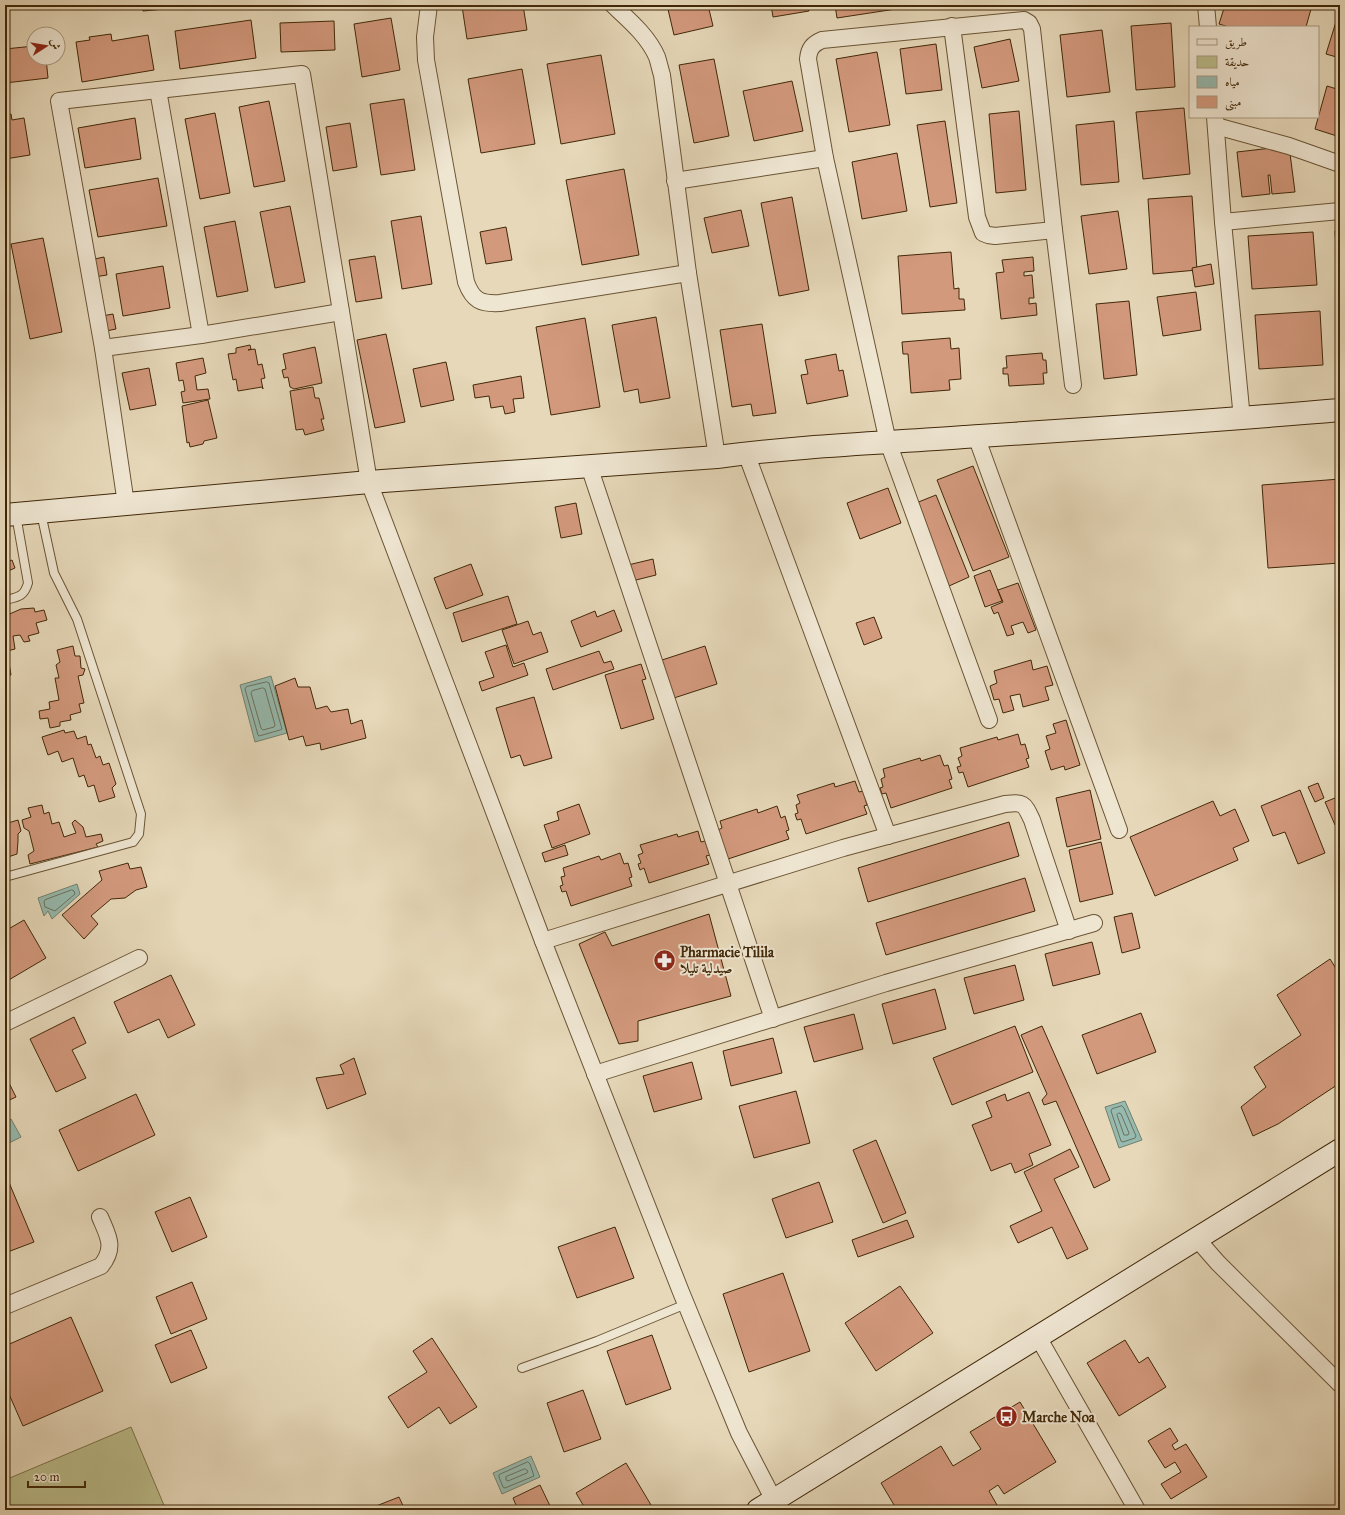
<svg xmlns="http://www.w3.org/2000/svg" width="1345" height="1515" viewBox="0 0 1345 1515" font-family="'IM FELL Great Primer',Amiri,serif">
  <rect width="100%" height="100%" fill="#e6d8b9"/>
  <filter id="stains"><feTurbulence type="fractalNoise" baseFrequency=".005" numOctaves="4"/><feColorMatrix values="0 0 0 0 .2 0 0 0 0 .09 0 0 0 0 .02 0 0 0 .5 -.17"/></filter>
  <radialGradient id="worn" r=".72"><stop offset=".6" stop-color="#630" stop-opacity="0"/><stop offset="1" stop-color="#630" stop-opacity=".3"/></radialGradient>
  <!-- green -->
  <path fill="#bbbd8b" stroke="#7e724a" d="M131,1427L166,1510H5V1480Z"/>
  <!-- water -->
  <g fill="#96baaf" stroke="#74806c">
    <path d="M271,676L287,733L255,742L240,685Z"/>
    <path d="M77,884L80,894L52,919L48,911L44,916L38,898Z"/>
    <path d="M1125,1101L1142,1140L1119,1148L1105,1107Z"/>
    <path d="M11,1119L21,1137L5,1145V1122Z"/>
    <path d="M531,1456L540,1477L502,1494L493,1473Z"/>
  </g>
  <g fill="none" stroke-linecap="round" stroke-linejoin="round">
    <!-- shore -->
    <g stroke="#6c715c" stroke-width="1">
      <path d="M267,682L269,683L282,729L280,730L259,736L258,735L245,689L246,687Z"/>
      <path d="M263,688L265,689L275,725L274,727L263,730L261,728L251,693L252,691Z"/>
      <path d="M72,890L74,891L75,894L55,911L45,907L44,902L45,900Z"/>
      <path d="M1122,1106L1124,1108L1136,1136L1135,1138L1123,1142L1121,1141L1111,1111L1112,1109Z"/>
      <path d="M1119,1113L1121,1114L1129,1133L1128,1135H1124L1117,1115Z"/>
      <path d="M528,1462L530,1464L534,1476L505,1488L503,1487L499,1477V1475Z"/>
      <path d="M525,1469L528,1471L527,1473L508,1481L506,1480V1477Z"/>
    </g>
  </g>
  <!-- building -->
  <g fill="#d3997d" stroke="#412808">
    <path d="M142,5H186V7L143,11Z"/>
    <path d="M470,5H523L527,30L467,39L462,6Z"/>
    <path d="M667,5H708L713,26L674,35Z"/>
    <path d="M771,5H807L809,11L773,17Z"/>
    <path d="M835,5H908L909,7L837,18Z"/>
    <path d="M1225,5H1298L1311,9L1306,27H1229L1219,24Z"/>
    <path d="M1339,12L1340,13V58L1326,54Z"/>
    <path d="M391,18L400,70L362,77L354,24Z"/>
    <path d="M251,20L256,58L180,69L175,31Z"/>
    <path d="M334,21L335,50L281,52L280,23Z"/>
    <path d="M1171,23L1175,87L1136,90L1131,26Z"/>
    <path d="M1102,30L1110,92L1067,97L1060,35Z"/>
    <path d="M111,34L112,41L148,35L154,70L82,82L76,42L90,40L89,37Z"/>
    <path d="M1010,39L1019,81L982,88L974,47Z"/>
    <path d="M936,44L942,90L906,94L900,49Z"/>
    <path d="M34,46V58H46L48,78L5,83V49Z"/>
    <path d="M877,52L890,125L849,132L836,59Z"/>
    <path d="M601,55L615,134L561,144L547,64Z"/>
    <path d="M714,59L729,136L694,143L679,65Z"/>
    <path d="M522,69L535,144L481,153L468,79Z"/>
    <path d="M792,81L803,131L754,141L743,91Z"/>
    <path d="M1327,86L1340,90V137L1315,129Z"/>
    <path d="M404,99L415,170L381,175L370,104Z"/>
    <path d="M269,101L285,181L254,187L239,107Z"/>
    <path d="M1184,108L1190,174L1143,179L1136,112Z"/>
    <path d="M1019,111L1026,190L996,193L989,114Z"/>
    <path d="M215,113L230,193L200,199L185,119Z"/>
    <path d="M11,114L12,120L24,118L30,155L5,159V115Z"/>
    <path d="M135,118L141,159L85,168L78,128Z"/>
    <path d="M945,121L957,203L930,207L917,125Z"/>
    <path d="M1114,121L1119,182L1081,185L1076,125Z"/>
    <path d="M350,123L357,167L333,171L326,127Z"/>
    <path d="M1289,146L1295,192L1272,194L1270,175H1268L1270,194L1242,197L1237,152Z"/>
    <path d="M897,153L907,211L862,219L852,162Z"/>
    <path d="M624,169L639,255L582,265L566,180Z"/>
    <path d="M158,178L167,226L98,237L89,190Z"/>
    <path d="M1192,196L1197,270L1153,274L1148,199Z"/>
    <path d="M792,197L809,290L779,296L761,203Z"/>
    <path d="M290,206L305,282L275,288L260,212Z"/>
    <path d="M741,210L749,246L712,253L704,218Z"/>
    <path d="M1118,211L1127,269L1089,274L1081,216Z"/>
    <path d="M421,216L432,284L402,289L391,221Z"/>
    <path d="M235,221L248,291L217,297L204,227Z"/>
    <path d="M506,227L512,260L486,264L480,232Z"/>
    <path d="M1335,231H1340V284H1338Z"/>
    <path d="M1313,232L1317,285L1252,289L1248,236Z"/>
    <path d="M43,238L62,332L30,339L11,244Z"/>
    <path d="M951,252L954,289L959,288V299H964L965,310L902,314L898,256Z"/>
    <path d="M375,256L382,298L356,302L349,260Z"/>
    <path d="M104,257L107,275L94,277L90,260Z"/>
    <path d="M1033,257L1034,271L1024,272V276L1032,275L1034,298H1029V304L1036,303L1037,315L1001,319L996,273L1004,272L1002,260Z"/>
    <path d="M1211,264L1214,284L1195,287L1192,268Z"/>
    <path d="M163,266L170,308L123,316L116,274Z"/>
    <path d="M1196,292L1201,330L1163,336L1157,297Z"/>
    <path d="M1129,301L1137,375L1104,379L1096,304Z"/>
    <path d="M1320,311L1323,365L1259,369L1255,315Z"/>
    <path d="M113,314L116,329L106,331L102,316Z"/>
    <path d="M656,317L670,398L640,403L638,389L624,392L612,325Z"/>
    <path d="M585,318L600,407L551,415L536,327Z"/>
    <path d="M762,324L776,413L753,416L751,404L732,407L720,330Z"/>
    <path d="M386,334L405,422L375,428L357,340Z"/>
    <path d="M950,338L951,349L959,348L961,379L949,380L950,390L911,393L908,354H903L902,342Z"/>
    <path d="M250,345L251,349L248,350L255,349L258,365L262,364L265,378L261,379L263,389L262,387L238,391L236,379L233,380L228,354L236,353V348Z"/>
    <path d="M315,347L322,383L294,389L290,387L288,377L284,378L282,370L286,369L283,354Z"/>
    <path d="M1042,353L1043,360H1046L1047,373H1043L1044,384L1009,386L1008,374H1003V368H1007L1006,356Z"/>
    <path d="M836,354L839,371L843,370L848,396L807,404L801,375L808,374L805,360Z"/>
    <path d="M203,358L206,373L195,376L197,390L208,389L210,399L183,403L181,392L185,391L183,380L179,381L176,363Z"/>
    <path d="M446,362L454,400L421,407L413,369Z"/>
    <path d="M149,368L156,405L130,410L122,373Z"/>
    <path d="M521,376L524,398L513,399L515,412L505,414L503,406L491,408L489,396L475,398L473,385Z"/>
    <path d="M313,387L315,398H319L324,419H321L324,430L305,435L303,429L296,430L290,391Z"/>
    <path d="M208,400L217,438L204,441L203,444L190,447L189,442L187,443L182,406Z"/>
    <path d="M973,466L1009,557L973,571L937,480Z"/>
    <path d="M1340,479V563L1268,568L1262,485Z"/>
    <path d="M888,488L901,523L860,539L847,503Z"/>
    <path d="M936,495L969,577L949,586L916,503Z"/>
    <path d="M576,503L582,534L561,538L555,507Z"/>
    <path d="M653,559L656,575L632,581L628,565Z"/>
    <path d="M12,560L15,568L6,572L5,563Z"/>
    <path d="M471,564L483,595L446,609L434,578Z"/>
    <path d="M990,570L1002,601L985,607L974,576Z"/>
    <path d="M1018,583L1036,630L1028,633L1023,622L1011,626L1014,634L1007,636L998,612L994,614L991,607L1003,602L998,590Z"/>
    <path d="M508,596L517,624L462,642L453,613Z"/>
    <path d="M34,608L35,612L44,610L47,620L36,623L39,633L28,636L30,641L24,642L20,635L13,636L15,649L7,651L11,675L5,676V626L7,625L5,616L21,609Z"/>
    <path d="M614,610L622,631L581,647L571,621L595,611L597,617Z"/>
    <path d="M874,617L882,638L864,645L856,623Z"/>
    <path d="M528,621L533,635L541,632L548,652L514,664L502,630Z"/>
    <path d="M506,645L513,667L524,663L528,675L482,691L479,682L494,677L485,652Z"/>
    <path d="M73,646L75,656H80L81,668L85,669L83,675L78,676L84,703L79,704L81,712L70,715L71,720L60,722V726L50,728L48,718L40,719L39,711L50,709L49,702L59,700L55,678H59L56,665L60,662L57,650Z"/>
    <path d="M705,646L717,684L674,698L662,660Z"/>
    <path d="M599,651L604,663L611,661L614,669L553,690L546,669Z"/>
    <path d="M1031,660L1033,670L1047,666L1053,685L1045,687L1049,700L1023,707L1020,694L1010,696L1014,710L1003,713L999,699L994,700L990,686L997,683L994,671Z"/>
    <path d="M641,664L646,679L642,680L654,719L621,729L605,675Z"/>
    <path d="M295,678L298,687H310L316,709L327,706L331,712L348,709L351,724L362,720L366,738L321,750L320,743L306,746L303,736L289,740L275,686Z"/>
    <path d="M534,697L552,758L524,766L520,755L511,758L496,708Z"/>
    <path d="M1066,720L1080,765L1065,770L1064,766L1051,770L1045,751L1050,749L1046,736L1056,733L1053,724Z"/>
    <path d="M64,730L65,733L74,731L77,739L86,736L88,745L91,744L96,758L100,756L103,765L109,763L116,784L112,788L115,797L99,802L94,785L88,787L84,775L79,777L73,758L62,762L58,751L48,755L42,737Z"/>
    <path d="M1018,734L1021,745L1025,744L1029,758L1026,759L1029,767L968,787L963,772L959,773L957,767L961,766L958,758L962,756L960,748L997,737L998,740Z"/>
    <path d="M940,755L944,766L948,765L952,779L949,780L952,788L891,808L886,793L882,794L880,788L883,787L881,779L885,777L883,769L920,758L921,761Z"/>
    <path d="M855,781L859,792L863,791L867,805L864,806L867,814L806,834L801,819L797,820L795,814L798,813L796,805L800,803L797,795L834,783L835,787Z"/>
    <path d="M1318,783L1324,798L1315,802L1308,787Z"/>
    <path d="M1090,790L1101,839L1067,847L1056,798Z"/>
    <path d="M1300,790L1325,853L1298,864L1285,832L1273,836L1261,806Z"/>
    <path d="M1340,796V822L1335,825L1325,802Z"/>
    <path d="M1213,801L1220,816L1235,809L1249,841L1233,848L1238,860L1155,896L1130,837Z"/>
    <path d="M579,804L590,834L552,848L544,825L559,820L557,812Z"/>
    <path d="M42,805L44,814L49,812L52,824L59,822L64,837L76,833L72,823L75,820L83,827L86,837L101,834L103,841L96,844L98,847L30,864L28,855L34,851L29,831L24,828L22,820L31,817L28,808Z"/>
    <path d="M777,806L781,818L785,816L789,830L786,831L789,839L728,859L723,844L719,845L718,830L722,828L720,821L757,809L758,813Z"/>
    <path d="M5,814L8,823L18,820L21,831L18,834V841L17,854L8,857L9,861L5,862Z"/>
    <path d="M1009,822L1019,856L868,902L858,868Z"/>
    <path d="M698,831L701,842L705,841L710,855L706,856L709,864L649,883L644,868L640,870L638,864L641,863L638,855L643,853L640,845L677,834L678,837Z"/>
    <path d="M1101,842L1113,894L1080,902L1069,850Z"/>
    <path d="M565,845L568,855L545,862L542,853Z"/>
    <path d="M620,853L624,864L628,863L632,877L629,878L632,886L571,906L566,891L562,892L560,886L563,885L561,877L565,876L563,868L599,856L601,860Z"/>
    <path d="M128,863L130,869L141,867L147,887L136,890L125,898L111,899L91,916L98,924L84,939L62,915L102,880L99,871Z"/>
    <path d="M1025,878L1035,911L886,955L876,923Z"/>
    <path d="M1132,913L1140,948L1122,953L1114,917Z"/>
    <path d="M709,914L731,996L638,1021V1041L619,1044L579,944L605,932L612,946Z"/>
    <path d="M24,920L46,958L7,981L5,978V931Z"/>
    <path d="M1092,942L1100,974L1053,986L1045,954Z"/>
    <path d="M1330,959L1340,975V1083L1278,1124L1253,1136L1241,1107L1266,1087L1254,1067L1301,1035L1277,995Z"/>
    <path d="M1015,965L1024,1000L974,1014L964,978Z"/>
    <path d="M171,975L195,1025L168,1038L159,1019L128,1033L114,1002Z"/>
    <path d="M935,989L946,1029L893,1044L882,1004Z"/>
    <path d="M1141,1013L1156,1052L1097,1074L1082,1035Z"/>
    <path d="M854,1014L863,1049L814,1062L804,1027Z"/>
    <path d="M74,1017L86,1043L72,1050L86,1078L56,1092L30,1039Z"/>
    <path d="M1015,1026L1033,1072L952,1105L933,1058Z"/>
    <path d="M1042,1026L1110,1180L1094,1188L1056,1101L1044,1105L1042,1100L1047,1094L1021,1035Z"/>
    <path d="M773,1038L782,1073L731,1086L723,1051Z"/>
    <path d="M354,1058L366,1094L327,1109L316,1078L344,1074L340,1065Z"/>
    <path d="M692,1062L702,1099L654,1112L643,1076Z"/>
    <path d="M5,1075L16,1097L5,1102Z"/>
    <path d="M796,1091L810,1143L754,1158L739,1106Z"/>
    <path d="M1029,1092L1051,1145L1029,1154L1033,1165L1015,1173L1011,1163L991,1171L972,1125L992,1117L986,1102L1005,1094L1007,1101Z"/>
    <path d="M136,1094L155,1135L78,1171L59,1130Z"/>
    <path d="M876,1140L906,1213L883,1223L853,1150Z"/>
    <path d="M1070,1149L1079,1167L1054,1179L1088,1249L1067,1259L1052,1227L1018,1243L1010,1226L1042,1211L1024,1172Z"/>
    <path d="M5,1173L34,1242L5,1253Z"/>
    <path d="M819,1182L833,1222L786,1238L772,1199Z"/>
    <path d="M190,1197L207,1237L172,1252L155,1212Z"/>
    <path d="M907,1220L914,1237L858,1257L852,1240Z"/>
    <path d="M615,1227L634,1278L577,1298L558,1247Z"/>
    <path d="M783,1273L810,1351L749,1372L723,1294Z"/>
    <path d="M192,1282L207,1319L171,1334L156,1297Z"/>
    <path d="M900,1286L933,1333L876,1371L845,1323Z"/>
    <path d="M71,1317L103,1391L23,1426L5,1385V1346Z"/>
    <path d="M191,1330L207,1368L171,1383L155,1345Z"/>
    <path d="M652,1335L671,1389L626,1405L607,1351Z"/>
    <path d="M432,1338L477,1407L450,1424L439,1407L408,1428L388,1397L427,1372L413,1351Z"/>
    <path d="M1125,1340L1139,1363L1148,1357L1166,1387L1119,1416L1087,1363Z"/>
    <path d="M583,1390L601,1439L564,1452L547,1403Z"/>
    <path d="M1020,1402L1056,1462L1004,1494L998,1485L989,1491L997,1505L991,1510H897L881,1483L941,1446L953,1466L981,1449L970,1432Z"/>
    <path d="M1170,1428L1178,1441L1172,1445L1175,1450L1186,1444L1207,1477L1171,1499L1161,1484L1181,1472L1175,1462L1165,1468L1148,1441Z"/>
    <path d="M626,1463L654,1510H586L576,1493Z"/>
    <path d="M540,1485L552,1510H518L513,1498Z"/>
    <path d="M399,1497L405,1510H366Z"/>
  </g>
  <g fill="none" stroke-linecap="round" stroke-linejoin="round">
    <defs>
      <g id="lane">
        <path d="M5,600C18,597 24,597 28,583L16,515"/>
        <path d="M5,877L133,842L139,834L141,814L77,619L54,573L41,513"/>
        <path d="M522,1368L597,1341L686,1304"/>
      </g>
      <g id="street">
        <path d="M429,5L425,37L426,60L466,282C473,301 481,304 500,303L688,273"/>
        <path d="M613,5C629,20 648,36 657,57C659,63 660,69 662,75L688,273L717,457"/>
        <path d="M1206,5L1208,27"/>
        <path d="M952,26L977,217L983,233L988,235L995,236L1054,230"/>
        <path d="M158,90L201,335"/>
        <path d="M1215,117L1223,222L1242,419"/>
        <path d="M1216,126L1289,146L1340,164"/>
        <path d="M675,181L825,158"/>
        <path d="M1223,222L1340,211"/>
        <path d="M103,348L201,335L341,312"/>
        <path d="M976,436L1119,830"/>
        <path d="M746,453L888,836"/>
        <path d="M589,466L773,1019"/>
        <path d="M126,504L103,348L59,101L302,74L369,482L543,941L681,1292L739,1433L779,1510"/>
        <path d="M989,720L888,442L825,158L808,59C809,48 813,44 822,40L1024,20L1029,23L1032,29L1054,230L1073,385"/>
        <path d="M543,941L843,848L1005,804C1024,802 1024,803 1032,820L1069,931"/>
        <path d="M5,1023L139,958"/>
        <path d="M595,1074L886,983L1094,923"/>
        <path d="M1197,1239L1218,1263L1340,1384"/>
        <path d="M5,1306L101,1266C116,1247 108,1236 100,1217"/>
        <path d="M1038,1337L1137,1510"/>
      </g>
      <g id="secondary">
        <path d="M5,515L369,482L717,457C799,446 882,443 964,437C1089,429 1215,421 1340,410"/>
        <path d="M758,1510L1340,1150"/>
      </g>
    </defs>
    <!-- lane casing -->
    <use href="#lane" stroke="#6a5434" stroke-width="10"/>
    <!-- street casing -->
    <use href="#street" stroke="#6a5434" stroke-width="18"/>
    <!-- secondary casing -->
    <use href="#secondary" stroke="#412808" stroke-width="24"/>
    <!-- lane -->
    <use href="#lane" stroke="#efe6d2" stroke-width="8"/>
    <!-- street -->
    <use href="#street" stroke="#efe6d2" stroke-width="16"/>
    <!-- secondary -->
    <use href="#secondary" stroke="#efe6d2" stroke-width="22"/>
  </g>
  <!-- icons -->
  <defs>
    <symbol id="pharmacy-disc" viewBox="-11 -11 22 22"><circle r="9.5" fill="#8f2418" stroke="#efe6d2"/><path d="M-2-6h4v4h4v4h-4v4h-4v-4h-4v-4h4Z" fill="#fff"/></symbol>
    <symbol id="bus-disc" viewBox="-11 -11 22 22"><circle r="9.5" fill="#8f2418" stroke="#efe6d2"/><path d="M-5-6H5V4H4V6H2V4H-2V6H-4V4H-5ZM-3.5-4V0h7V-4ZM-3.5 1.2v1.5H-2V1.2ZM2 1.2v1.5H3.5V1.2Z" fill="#fff"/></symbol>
  </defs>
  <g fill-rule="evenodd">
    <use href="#pharmacy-disc" x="652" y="948" width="25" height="25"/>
    <use href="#bus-disc" x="994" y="1404" width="25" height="25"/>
  </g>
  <g text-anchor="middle" stroke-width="4" stroke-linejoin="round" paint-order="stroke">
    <!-- poi labels -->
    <g font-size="14" font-weight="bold" fill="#412808" stroke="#efe6d2" text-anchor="start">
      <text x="680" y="957">Pharmacie Tilila<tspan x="680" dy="16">صيدلية تليلا</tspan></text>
      <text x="1022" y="1422">Marche Noa</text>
    </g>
  </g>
  <!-- margin -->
  <rect width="1345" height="1515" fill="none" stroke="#e6d8b9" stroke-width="20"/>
  <rect x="6" y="6" width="1333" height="1503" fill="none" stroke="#412808" stroke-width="2"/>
  <rect x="10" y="10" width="1325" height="1495" fill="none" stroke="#412808"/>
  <!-- legend -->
  <rect x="1189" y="26" width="130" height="92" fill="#efe6d2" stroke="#a99a81"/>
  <rect x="1197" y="39" width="20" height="6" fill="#efe6d2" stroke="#a99a81"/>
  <text x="1225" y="46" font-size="12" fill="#412808">طريق</text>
  <rect x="1197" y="56" width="20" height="12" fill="#bbbd8b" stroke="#a99a81"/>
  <text x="1225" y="66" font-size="12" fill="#412808">حديقة</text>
  <rect x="1197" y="76" width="20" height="12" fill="#96baaf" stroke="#a99a81"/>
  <text x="1225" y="86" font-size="12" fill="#412808">مياه</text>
  <rect x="1197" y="96" width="20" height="12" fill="#d3997d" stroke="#a99a81"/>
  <text x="1225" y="106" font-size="12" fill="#412808">مبنى</text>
  <!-- north arrow -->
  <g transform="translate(46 46) rotate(78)"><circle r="19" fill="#efe6d2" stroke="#a99a81"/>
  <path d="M0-3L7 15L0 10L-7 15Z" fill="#8f2418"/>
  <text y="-6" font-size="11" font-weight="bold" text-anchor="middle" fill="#412808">ش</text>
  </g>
  <!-- scale -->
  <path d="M28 1481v6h57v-6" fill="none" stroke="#412808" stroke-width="2"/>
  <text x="34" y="1481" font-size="12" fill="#412808" stroke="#efe6d2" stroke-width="3" paint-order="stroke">20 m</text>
  <rect width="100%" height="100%" filter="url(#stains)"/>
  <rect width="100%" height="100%" fill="url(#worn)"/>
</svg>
